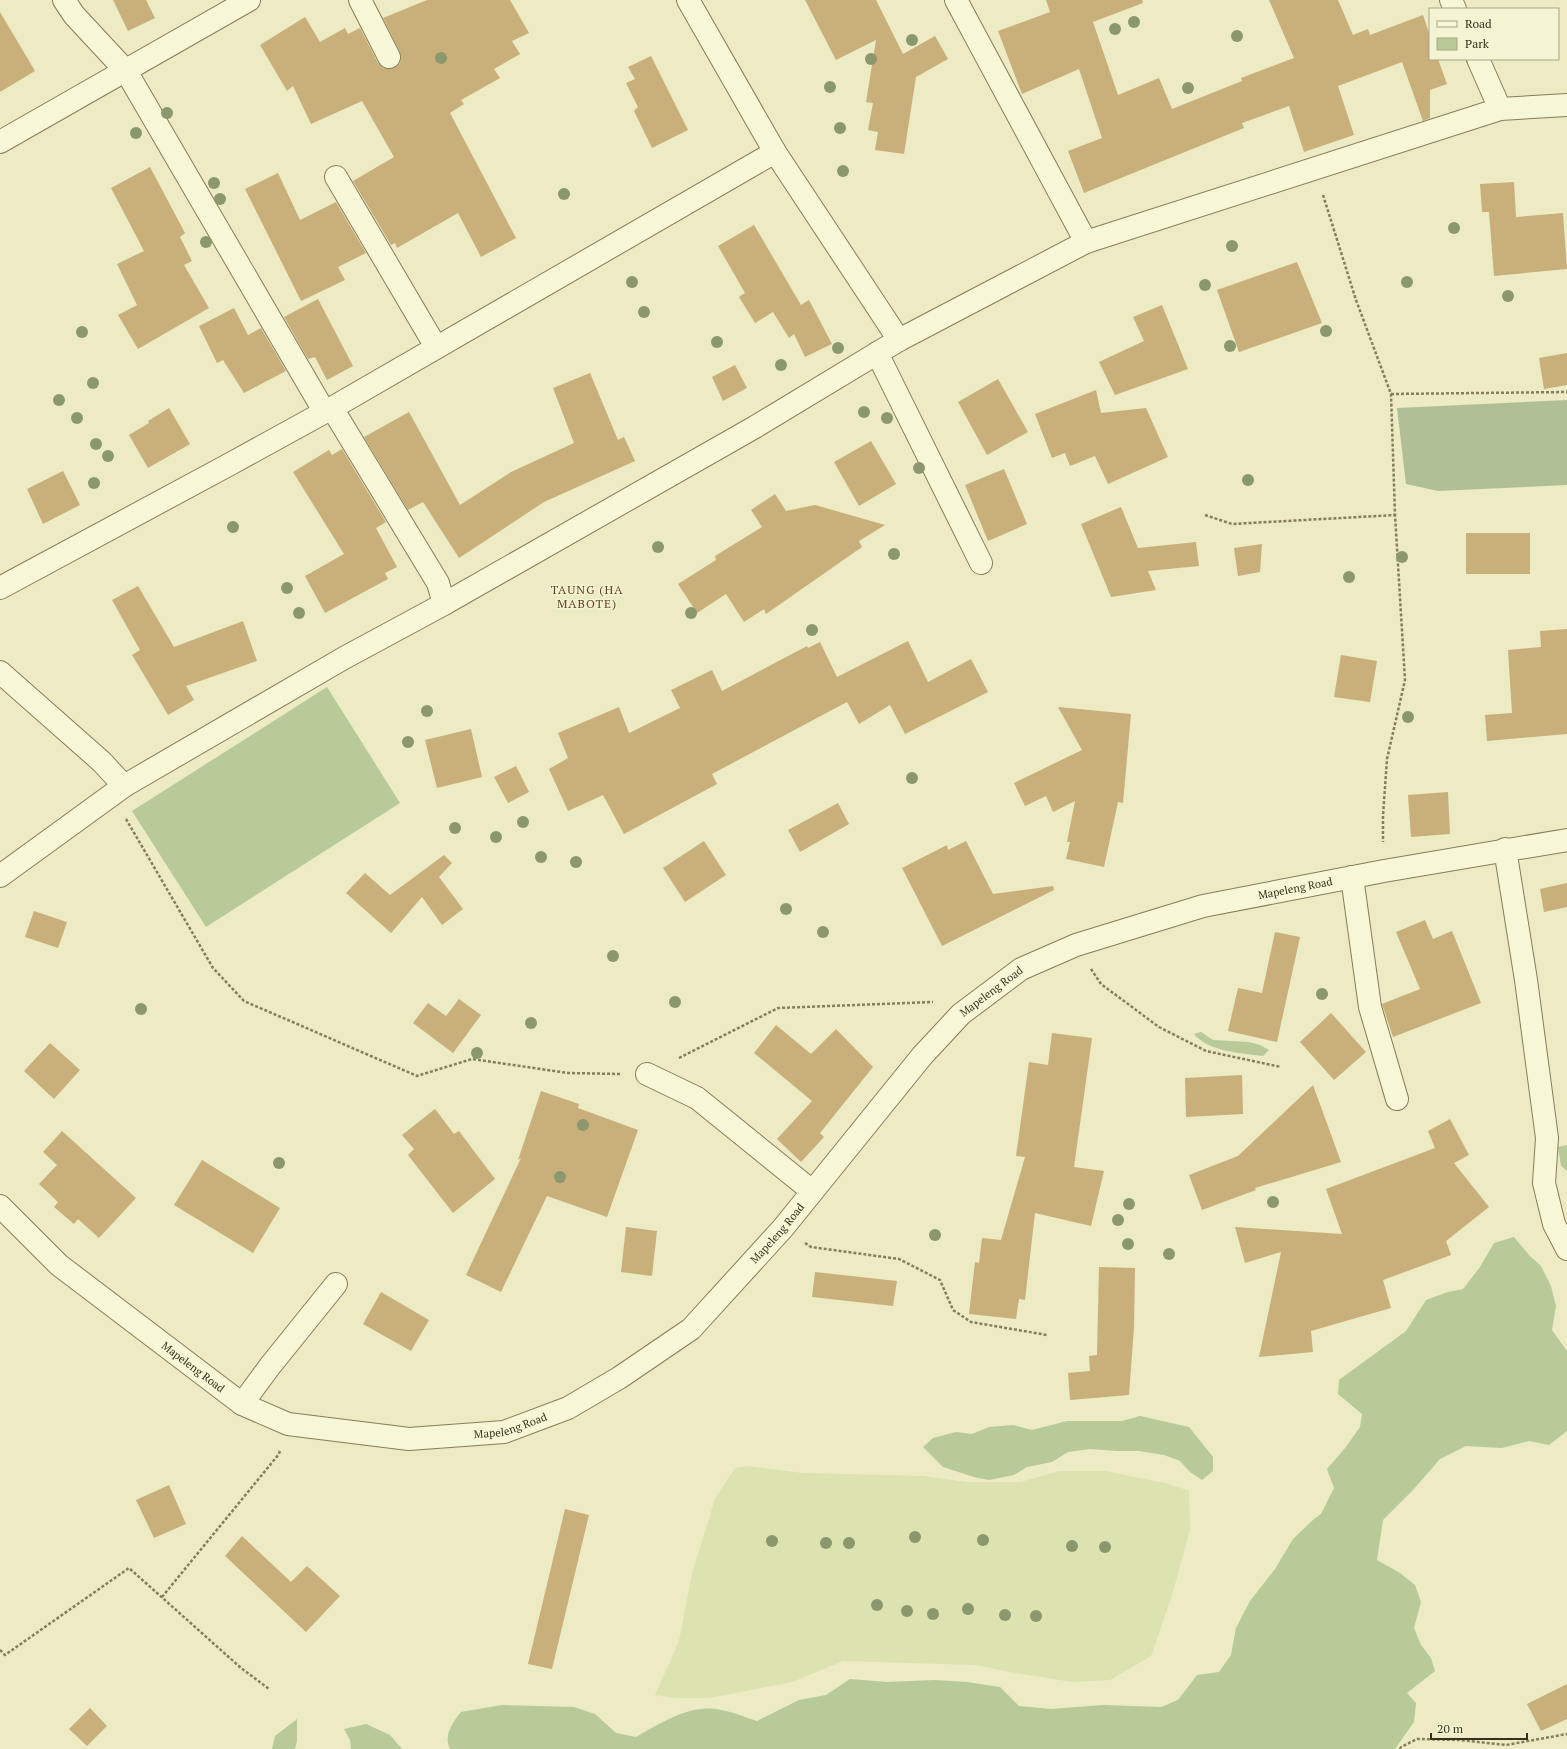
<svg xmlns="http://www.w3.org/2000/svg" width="1567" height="1749" viewBox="0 0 1567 1749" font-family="'PT Serif',serif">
  <rect width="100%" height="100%" fill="#ecebc3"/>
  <!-- farmland -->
  <path fill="#dde2b1" d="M747,1466L803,1473L923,1476L967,1482H1021L1059,1471H1105L1169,1484L1189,1491L1190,1530L1172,1595L1151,1656L1110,1680L1072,1682L1010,1672L976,1665L843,1661L792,1682L709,1698H676L655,1695L679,1641L692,1574L715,1499L735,1468Z"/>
  <!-- green -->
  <g fill="#b7ca97">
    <path d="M327,687L400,803L206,927L132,811Z"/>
    <path d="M1201,1032L1213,1040L1249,1042L1260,1045L1269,1050L1263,1056C1241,1053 1209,1052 1194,1034Z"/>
    <path d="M1567,1145V1171L1561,1166L1558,1147Z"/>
    <path d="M1514,1237L1529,1255L1541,1266L1551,1286L1556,1306L1552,1330L1567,1351V1431L1549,1445L1529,1441L1502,1448L1466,1446L1440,1459L1413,1490L1383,1520L1377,1560L1400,1573L1415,1585L1421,1602L1414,1628L1421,1645L1431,1658L1435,1671L1407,1693L1416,1703L1414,1722L1395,1749H450C443,1735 453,1722 461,1712L502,1705L574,1707L595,1714L616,1733L636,1737C661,1723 691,1703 721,1710C733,1712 745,1717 757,1721L799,1700L826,1695L850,1679L887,1682L935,1680L967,1682L1000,1687L1019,1706L1051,1709L1103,1705L1161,1707L1178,1700L1197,1675L1219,1672L1231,1655L1236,1628L1250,1601L1275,1569L1293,1539L1314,1519L1321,1514L1334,1488L1327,1469L1346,1447L1360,1427L1362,1414L1338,1394L1339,1380L1406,1331L1426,1300L1448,1292L1463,1289L1480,1267L1494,1243Z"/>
    <path d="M1140,1416L1189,1427L1213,1457V1471L1202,1480L1190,1472L1180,1461L1164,1455L1139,1451H1117L1090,1449L1068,1452L1052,1462L1027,1467L1014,1475L989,1480L974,1477L943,1467L923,1447L933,1438L956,1432L972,1434L989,1427L1013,1425L1032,1430L1067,1421H1122Z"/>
    <path d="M297,1719V1741L295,1749H272L275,1736Z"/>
    <path d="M366,1724L390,1735L402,1749H351L350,1740L344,1729Z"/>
  </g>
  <!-- cemetery -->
  <path fill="#b0bf96" d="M1567,400V485L1438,491L1406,484L1397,408Z"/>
  <!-- building -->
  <g fill="#c9af7a">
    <path d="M113,0H146L155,18L128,31Z"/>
    <path d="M427,0H510L529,33L512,41L520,54L494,69L500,78L461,100L464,104L450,113L516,238L481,257L458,213L397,248L395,243L391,245L353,181L394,157L362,101L311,124L293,86L287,91L260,45L305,17L320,42L345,28L348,34L360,28L378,63L383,68L388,69L394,68L400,63L401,58L400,52L383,18Z"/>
    <path d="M805,0H876L903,54L935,36L948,59L916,77L904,154L875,150L878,132L868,130L873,103L866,102L876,40L836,60Z"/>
    <path d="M1046,0H1142L1143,3L1093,22L1118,95L1159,78L1172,109L1242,81L1241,78L1294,58L1269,0H1338L1353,35L1368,29L1370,35L1423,15L1430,36V59H1438L1447,84L1430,90V118L1423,121L1402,62L1338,86L1354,135L1304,152L1289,106L1242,123L1244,128L1084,193L1068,151L1102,138L1079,69L1022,94L998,31L1050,12Z"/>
    <path d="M0,12L35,71L0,92Z"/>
    <path d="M651,56L688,130L652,148L634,111L638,107L626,83L635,79L628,67Z"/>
    <path d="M150,167L185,233L180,237L192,261L184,265L209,308L138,349L118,315L137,305L117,264L144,251L111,188Z"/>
    <path d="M278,173L300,220L336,202L366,253L338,267L345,280L301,301L245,189Z"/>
    <path d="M1514,182L1516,217L1563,213L1567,269L1494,276L1489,212H1482L1480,184Z"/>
    <path d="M754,225L801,305L809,300L832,344L805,357L794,334L789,338L773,312L755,323L739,297L745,293L718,246Z"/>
    <path d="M1297,262L1322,323L1239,352L1217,290Z"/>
    <path d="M318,299L353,366L327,380L315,357L308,359L284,317Z"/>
    <path d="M1162,305L1188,369L1115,395L1099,362L1144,341L1133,317Z"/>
    <path d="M234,308L248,335L261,328L286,371L244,393L223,360L217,363L199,326Z"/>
    <path d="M1567,353V385L1544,389L1539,358Z"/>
    <path d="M735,365L747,388L723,401L712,377Z"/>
    <path d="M590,373L618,440L624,437L635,461L544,502L459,558L423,502L408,510L364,437L409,412L460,505L511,472L574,443L553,388Z"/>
    <path d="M998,379L1028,432L987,455L958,402Z"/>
    <path d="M1096,390L1101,413L1146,408L1168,457L1108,484L1095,456L1070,466L1065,453L1052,458L1035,414Z"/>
    <path d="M169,408L190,444L148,468L129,435L149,423L148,421Z"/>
    <path d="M871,441L896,484L859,506L834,462Z"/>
    <path d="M342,449L386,522L376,528L397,567L385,573L388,579L325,613L305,576L344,554L293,472L329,450L332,455Z"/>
    <path d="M1004,469L1027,524L988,541L965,485Z"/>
    <path d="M63,471L80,505L43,524L27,489Z"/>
    <path d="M775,494L786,511L815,505L885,525L859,541L862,547L766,614L764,609L744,622L726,594L697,613L678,584L716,560L715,556L762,527L751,510Z"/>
    <path d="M1121,507L1138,548L1196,542L1199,566L1148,571L1156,590L1111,597L1081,524Z"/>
    <rect x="1466" y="533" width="64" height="41"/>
    <path d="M1262,544L1260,572L1238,576L1234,548Z"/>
    <path d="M138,586L174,647L243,621L257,661L186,686L194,700L168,715L132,655L140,650L112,600Z"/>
    <path d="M1567,629V734L1487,741L1485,715L1512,713L1508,650L1541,647L1540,631Z"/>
    <path d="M908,641L928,682L971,659L988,692L905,734L890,705L859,724L847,702L712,774L717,784L624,834L603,795L568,811L549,769L568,758L558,733L619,707L629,733L680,708L671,690L712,670L722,691L807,646L808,648L820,642L837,677Z"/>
    <path d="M1341,655L1377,661L1370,702L1334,697Z"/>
    <path d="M1058,707L1131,714L1123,803L1118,802L1104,867L1066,859L1070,842H1067L1075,801L1053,812L1046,796L1025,806L1014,783L1082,750Z"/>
    <path d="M471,729L482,777L437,788L425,740Z"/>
    <path d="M516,766L529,792L508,803L494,777Z"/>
    <path d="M1448,792L1450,834L1411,837L1408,795Z"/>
    <path d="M838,803L849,824L800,852L788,830Z"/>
    <path d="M704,841L726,875L685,902L663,868Z"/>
    <path d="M966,841L993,894L1053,886L1054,890L942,946L902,868L947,845L948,850Z"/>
    <path d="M444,855L452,863L439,877L463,909L442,925L422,897L391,933L346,893L365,873L390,895Z"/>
    <path d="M1567,883V907L1544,912L1540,889Z"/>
    <path d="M34,911L67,922L58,948L25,937Z"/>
    <path d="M1425,920L1433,939L1452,931L1481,1003L1393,1037L1382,1004L1420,989L1396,932Z"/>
    <path d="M1275,932L1300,937L1277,1042L1228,1031L1238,988L1262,993Z"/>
    <path d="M459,999L481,1015L453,1053L413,1023L428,1003L446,1016Z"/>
    <path d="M1331,1013L1366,1052L1334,1080L1300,1042Z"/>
    <path d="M776,1025L811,1054L836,1029L873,1067L820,1133L824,1137L801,1162L777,1139L812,1101L754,1053Z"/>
    <path d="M1052,1033L1092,1038L1074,1167L1104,1171L1091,1226L1035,1213L1025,1300L1019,1299L1016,1319L969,1314L975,1262L979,1263L982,1238L1001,1240L1025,1157L1016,1156L1029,1062L1048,1065Z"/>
    <path d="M50,1043L80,1070L54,1099L24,1071Z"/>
    <path d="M1242,1075L1243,1114L1186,1117L1185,1078Z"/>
    <path d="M1313,1085L1341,1162L1255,1188L1256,1190L1202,1210L1189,1175L1238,1156Z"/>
    <path d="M541,1091L579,1104L578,1108L638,1130L607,1217L547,1196L501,1292L466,1275L521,1158L518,1160Z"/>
    <path d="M435,1109L454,1134L459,1131L495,1179L453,1213L408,1155L414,1149L402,1135Z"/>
    <path d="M1450,1119L1469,1155L1454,1163L1489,1207L1446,1241L1451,1255L1383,1280L1391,1308L1311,1331L1313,1352L1259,1357L1281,1252L1245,1263L1235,1227L1342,1234L1326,1189L1435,1148L1428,1131Z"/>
    <path d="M62,1131L136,1198L99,1238L78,1219L74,1224L54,1207L58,1202L39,1184L57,1165L43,1152Z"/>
    <path d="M202,1160L280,1208L253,1253L174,1205Z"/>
    <path d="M626,1227L657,1231L652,1276L621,1272Z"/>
    <path d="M1099,1267L1135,1268L1134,1327L1129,1395L1070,1400L1068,1373L1090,1371L1089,1356L1097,1355Z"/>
    <path d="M815,1272L897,1281L893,1306L812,1297Z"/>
    <path d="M381,1292L429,1320L411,1351L363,1324Z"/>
    <path d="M169,1485L186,1524L154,1538L136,1500Z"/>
    <path d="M565,1509L589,1515L552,1669L528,1664Z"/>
    <path d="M242,1536L291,1582L307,1566L340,1596L306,1632L225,1556Z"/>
    <path d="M1567,1684V1719L1541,1731L1527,1704Z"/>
    <path d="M90,1708L107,1726L87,1746L69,1729Z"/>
  </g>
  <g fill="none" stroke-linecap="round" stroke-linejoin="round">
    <defs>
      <g id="minor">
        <path d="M64,0L74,15L126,71L324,411"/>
        <path d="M360,0L389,57"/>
        <path d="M688,0L775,152L899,340"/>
        <path d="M956,0L1086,242"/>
        <path d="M1451,0L1455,9"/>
        <path d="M1478,59L1500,109"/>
        <path d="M0,142L249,0"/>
        <path d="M336,177L436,347"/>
        <path d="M877,353L981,563"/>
        <path d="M332,408L438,583L444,604"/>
        <path d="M0,588L232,463L332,408L775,152"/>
        <path d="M0,672L102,762L124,786L344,658L444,604L755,427L899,340L1086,242L1500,109L1567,105"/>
        <path d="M1505,849L1526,980L1547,1138L1544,1183L1554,1224L1567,1249"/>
        <path d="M0,876L124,786"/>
        <path d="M1352,877L1370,1007L1397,1099"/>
        <path d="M647,1074L697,1098L812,1191"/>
        <path id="s1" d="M0,1206L59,1265L242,1404L288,1424L409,1439L504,1432L568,1408L619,1378L691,1329L783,1228L922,1056L961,1014L1021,969L1076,945L1203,906L1384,871L1567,840"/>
        <path d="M242,1404L270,1366L336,1284"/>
      </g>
    </defs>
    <!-- minor casing -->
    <use href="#minor" stroke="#867d5a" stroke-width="24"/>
    <!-- path -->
    <g stroke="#867d5a" stroke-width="2.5" stroke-dasharray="3 2" stroke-linecap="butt">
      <path d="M1323,195L1356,300L1391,394L1395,515L1405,680L1387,759L1383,816V842"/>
      <path d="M1391,394L1567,392"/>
      <path d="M1205,515L1232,524L1395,515"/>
      <path d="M126,819L213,968L244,1001L417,1076L472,1059L568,1073L620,1074"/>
      <path d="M1091,969L1101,984L1159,1027L1206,1051L1281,1067"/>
      <path d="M679,1058L778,1008L933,1002"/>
      <path d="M805,1243L811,1247L899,1259L940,1280L953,1310L971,1322L1047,1335"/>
      <path d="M162,1597L279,1454L280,1450"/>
      <path d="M0,1650L5,1655L129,1568L241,1668L269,1689"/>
      <path d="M1400,1749L1401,1747L1417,1739L1460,1740L1506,1745L1567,1734"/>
    </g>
    <!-- minor -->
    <use href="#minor" stroke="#f7f6d6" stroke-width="22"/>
  </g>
  <!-- trees -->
  <g fill="#8b976c">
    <circle cx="1134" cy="22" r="6"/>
    <circle cx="1115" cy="29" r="6"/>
    <circle cx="1237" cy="36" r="6"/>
    <circle cx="912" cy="40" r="6"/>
    <circle cx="441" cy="58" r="6"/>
    <circle cx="871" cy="59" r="6"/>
    <circle cx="830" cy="87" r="6"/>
    <circle cx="1188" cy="88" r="6"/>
    <circle cx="167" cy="113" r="6"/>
    <circle cx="840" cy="128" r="6"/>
    <circle cx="136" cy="133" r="6"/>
    <circle cx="843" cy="171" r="6"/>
    <circle cx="214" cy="183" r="6"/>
    <circle cx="564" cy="194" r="6"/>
    <circle cx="220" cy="199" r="6"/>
    <circle cx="1454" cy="228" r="6"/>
    <circle cx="206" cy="242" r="6"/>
    <circle cx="1232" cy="246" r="6"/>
    <circle cx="632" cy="282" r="6"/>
    <circle cx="1407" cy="282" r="6"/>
    <circle cx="1205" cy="285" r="6"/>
    <circle cx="1508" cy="296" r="6"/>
    <circle cx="644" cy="312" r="6"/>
    <circle cx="1326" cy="331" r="6"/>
    <circle cx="82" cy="332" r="6"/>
    <circle cx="717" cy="342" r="6"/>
    <circle cx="1230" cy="346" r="6"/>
    <circle cx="838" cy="348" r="6"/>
    <circle cx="781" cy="365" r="6"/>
    <circle cx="93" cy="383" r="6"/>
    <circle cx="59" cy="400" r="6"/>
    <circle cx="864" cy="412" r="6"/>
    <circle cx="77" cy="418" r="6"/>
    <circle cx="887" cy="418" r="6"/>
    <circle cx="96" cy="444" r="6"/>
    <circle cx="108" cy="456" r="6"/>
    <circle cx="919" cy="468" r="6"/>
    <circle cx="1248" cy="480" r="6"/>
    <circle cx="94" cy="483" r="6"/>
    <circle cx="233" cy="527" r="6"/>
    <circle cx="658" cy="547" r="6"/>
    <circle cx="894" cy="554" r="6"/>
    <circle cx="1402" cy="557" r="6"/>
    <circle cx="1349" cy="577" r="6"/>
    <circle cx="287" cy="588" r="6"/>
    <circle cx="299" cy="613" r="6"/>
    <circle cx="691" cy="613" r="6"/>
    <circle cx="812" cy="630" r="6"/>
    <circle cx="427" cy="711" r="6"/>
    <circle cx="1408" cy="717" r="6"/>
    <circle cx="408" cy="742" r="6"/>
    <circle cx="912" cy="778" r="6"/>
    <circle cx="523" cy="822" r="6"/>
    <circle cx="455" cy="828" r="6"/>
    <circle cx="496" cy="837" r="6"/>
    <circle cx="541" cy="857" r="6"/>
    <circle cx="576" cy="862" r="6"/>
    <circle cx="786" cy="909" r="6"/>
    <circle cx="823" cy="932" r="6"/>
    <circle cx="613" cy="956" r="6"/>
    <circle cx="1322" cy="994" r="6"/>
    <circle cx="675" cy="1002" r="6"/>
    <circle cx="141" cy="1009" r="6"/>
    <circle cx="531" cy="1023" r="6"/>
    <circle cx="477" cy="1053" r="6"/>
    <circle cx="583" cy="1125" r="6"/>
    <circle cx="279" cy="1163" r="6"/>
    <circle cx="560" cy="1177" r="6"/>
    <circle cx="1273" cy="1202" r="6"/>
    <circle cx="1129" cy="1204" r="6"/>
    <circle cx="1118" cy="1220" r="6"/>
    <circle cx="935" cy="1235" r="6"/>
    <circle cx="1128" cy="1244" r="6"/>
    <circle cx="1169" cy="1254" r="6"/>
    <circle cx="915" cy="1537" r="6"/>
    <circle cx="983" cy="1540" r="6"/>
    <circle cx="772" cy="1541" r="6"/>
    <circle cx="826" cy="1543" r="6"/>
    <circle cx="849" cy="1543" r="6"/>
    <circle cx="1072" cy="1546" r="6"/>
    <circle cx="1105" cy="1547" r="6"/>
    <circle cx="877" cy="1605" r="6"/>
    <circle cx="968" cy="1609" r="6"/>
    <circle cx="907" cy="1611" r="6"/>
    <circle cx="933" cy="1614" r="6"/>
    <circle cx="1005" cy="1615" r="6"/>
    <circle cx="1036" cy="1616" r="6"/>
  </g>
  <g text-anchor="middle" stroke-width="3" stroke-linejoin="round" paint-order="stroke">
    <!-- street labels -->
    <g font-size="11" fill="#36301e" stroke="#f4f3d2">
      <text dy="4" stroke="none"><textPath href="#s1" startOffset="1572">Mapeleng Road</textPath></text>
      <text dy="4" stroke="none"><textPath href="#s1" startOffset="1248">Mapeleng Road</textPath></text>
      <text dy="4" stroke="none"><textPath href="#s1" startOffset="924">Mapeleng Road</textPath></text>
      <text dy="4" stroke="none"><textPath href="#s1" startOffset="252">Mapeleng Road</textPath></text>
      <text dy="4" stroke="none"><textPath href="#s1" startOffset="588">Mapeleng Road</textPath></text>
    </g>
    <!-- neighbourhood labels -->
    <g font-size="12" letter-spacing="1" fill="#613e1f" stroke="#f4f3d2">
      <text x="587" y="594">TAUNG (HA<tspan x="587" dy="14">MABOTE)</tspan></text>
    </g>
  </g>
  <!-- legend -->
  <rect x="1429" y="8" width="130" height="52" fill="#f4f3d2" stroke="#a8a58a"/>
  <rect x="1437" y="21" width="20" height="6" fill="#f7f6d6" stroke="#a8a58a"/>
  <text x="1465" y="28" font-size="12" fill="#36301e">Road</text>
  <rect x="1437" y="38" width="20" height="12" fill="#b7ca97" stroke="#a8a58a"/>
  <text x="1465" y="48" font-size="12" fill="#36301e">Park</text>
  <!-- scale -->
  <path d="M1431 1733v6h96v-6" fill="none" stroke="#36301e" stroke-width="2"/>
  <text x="1437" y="1733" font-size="12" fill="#36301e" stroke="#f4f3d2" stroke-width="3" paint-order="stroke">20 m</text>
</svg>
